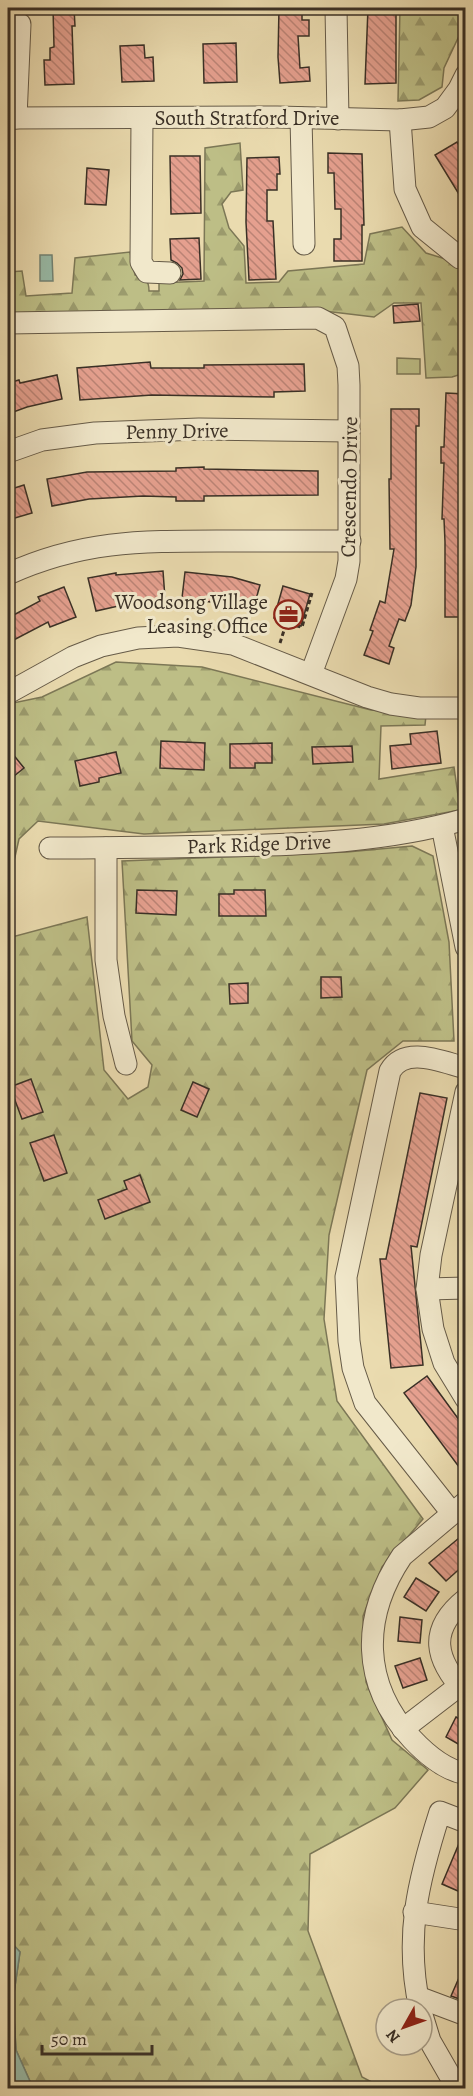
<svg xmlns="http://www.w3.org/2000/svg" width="473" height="2096" viewBox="0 0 473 2096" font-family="Alegreya,serif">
  <defs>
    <pattern id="forest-firs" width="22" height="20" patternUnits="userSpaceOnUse" patternTransform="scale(1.5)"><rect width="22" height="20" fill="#bdbe86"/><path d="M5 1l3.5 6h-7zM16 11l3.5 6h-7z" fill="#9b9b6d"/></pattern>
    <pattern id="building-back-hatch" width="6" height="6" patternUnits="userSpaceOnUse" patternTransform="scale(1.5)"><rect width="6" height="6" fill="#e5a08f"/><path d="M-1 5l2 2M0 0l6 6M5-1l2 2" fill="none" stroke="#bb8375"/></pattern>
  </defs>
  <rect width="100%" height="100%" fill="#eadbaf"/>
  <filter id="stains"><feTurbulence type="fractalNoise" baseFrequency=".00333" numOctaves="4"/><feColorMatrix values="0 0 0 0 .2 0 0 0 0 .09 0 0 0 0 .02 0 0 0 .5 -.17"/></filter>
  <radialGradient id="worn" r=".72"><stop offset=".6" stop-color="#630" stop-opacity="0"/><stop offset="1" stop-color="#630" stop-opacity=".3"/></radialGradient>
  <!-- green -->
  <path fill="#bdbe86" stroke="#7c7756" stroke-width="1.5" d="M397,358L420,359V374H397Z"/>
  <!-- forest -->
  <g fill="url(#forest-firs)" stroke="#7c7756" stroke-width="1.5">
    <path d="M400,8H465V39L459,36L444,68L442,87L419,100L398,101Z"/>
    <path d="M240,143L243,190L231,192L222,204L229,228L244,246L246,283L279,282L288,271L364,264L370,234L402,227L426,253L465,265V373L452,377L426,378L421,303H394L374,317L324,311L8,318V272L22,271L26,296L72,293L75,258L130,252L135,275C145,278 149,280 149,291H159V283L204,281L205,148Z"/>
    <path d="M116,662L202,667L371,710L426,715L425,725L381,726L379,779L454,767L460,810L384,824L144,834L38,821L19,839L10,879L8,880V704L42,697Z"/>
    <path d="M412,846L433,856L449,942L454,1041H403L367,1070L329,1235L324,1319L337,1401L423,1519L382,1567L363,1616L366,1682L392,1740L428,1770L395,1808L310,1854L308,1931L362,2077L383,2088H33L16,2050L13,2000L20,1952L8,1939V938L87,917L104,1070L128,1099L148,1087L152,1065L132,1041L122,861L347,852Z"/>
  </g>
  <!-- water -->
  <g fill="#98bba8" stroke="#728374" stroke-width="1.5">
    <path d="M40,255H52L53,281H40Z"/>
    <path d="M8,1939L20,1952L13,2000L16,2050L33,2088H8Z"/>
  </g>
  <!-- building -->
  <g fill="url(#building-back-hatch)" stroke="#3a3026" stroke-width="1.5">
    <path d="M53,8H74L75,26H72L74,84L45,85L44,60H50V48L54,47Z"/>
    <path d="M279,8H302V20H309V36H298L300,68L309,67L310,81L280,83L278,57Z"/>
    <path d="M368,8H396V83L365,84Z"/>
    <path d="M236,43L237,82L204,83L203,44Z"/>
    <path d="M144,45L145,58L153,57L154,81L122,82L120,46Z"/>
    <path d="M457,142L465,155V204L435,155Z"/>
    <path d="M328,153L362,154L364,225H362V261H334V239H341V209H335L334,173H328Z"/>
    <path d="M170,156H200L201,213L171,214Z"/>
    <path d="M279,157L280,174H277V190H267V221H273L276,279L249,280L246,222L247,158Z"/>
    <path d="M87,168L109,170L106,205L85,204Z"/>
    <path d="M199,238L201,279L180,280L183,274L182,268L177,263L171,260L170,239Z"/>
    <path d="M418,304L420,321L394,323L393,306Z"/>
    <path d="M150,362L151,368H204V365L304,364L305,391L274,392V397L152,395L80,400L77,368Z"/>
    <path d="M57,375L62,399L27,407L8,414V383L19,380L20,383Z"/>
    <path d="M446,393L465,394V617H445V542L444,519H442L444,463H441V447H444Z"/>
    <path d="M391,409H419V426H416V567L411,605L405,621L399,619L389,646L394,648L389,664L364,655L373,631L370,630L380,601L385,603L394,549H390L389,479H391Z"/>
    <path d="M204,467V469L318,471V495L204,496V501H176V497L143,496L89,499L52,506L47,479L87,472L176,471V468Z"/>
    <path d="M24,485L32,513L8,520V490Z"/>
    <path d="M163,571L165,598L122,601L123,605L96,611L88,578L116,573V575Z"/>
    <path d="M185,572L232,577L260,585L253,610L211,599L210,602L182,598Z"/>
    <path d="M283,586L310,594L301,626L274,618Z"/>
    <path d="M64,587L76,617L50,627L48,622L8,643V618L40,601L38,597Z"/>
    <path d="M437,731L441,763L392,769L390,746L411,744L410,734Z"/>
    <path d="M161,741L205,743L204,770L160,768Z"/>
    <path d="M272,743V763H255V768H230V744Z"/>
    <path d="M352,746L353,762L313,764L312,747Z"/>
    <path d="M8,748L24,768L8,781Z"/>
    <path d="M116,752L121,773L99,778V782L80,786L75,761Z"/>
    <path d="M137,890L177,891L176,915L136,913Z"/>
    <path d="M234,890H265L266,916H219V894H234Z"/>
    <path d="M321,977H341L342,997L321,998Z"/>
    <path d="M248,983V1003L230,1004L229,984Z"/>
    <path d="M31,1079L43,1112L22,1119L10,1087Z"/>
    <path d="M193,1082L209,1089L197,1117L181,1110Z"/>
    <path d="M420,1093L447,1098L417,1247L411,1246L423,1365L391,1368L380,1259H386Z"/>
    <path d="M54,1135L67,1173L44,1181L30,1143Z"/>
    <path d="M140,1175L150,1202L105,1219L98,1200L127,1189L124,1181Z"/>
    <path d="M427,1376L465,1428V1475L404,1393Z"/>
    <path d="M465,1533V1564L446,1581L429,1563Z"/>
    <path d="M416,1578L439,1592L426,1611L404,1597Z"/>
    <path d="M400,1617L422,1620L420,1643L398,1641Z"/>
    <path d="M420,1658L427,1680L403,1688L395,1666Z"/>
    <path d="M456,1717L465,1722V1748L446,1737Z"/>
    <path d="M463,1834H465V1894L442,1884Z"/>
    <path d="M465,1964V2001L451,1996Z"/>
  </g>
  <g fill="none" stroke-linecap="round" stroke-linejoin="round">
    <defs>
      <g id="minor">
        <path d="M336,8L338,119"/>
        <path d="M8,118L277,117L400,120L429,117L445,108L459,89L466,75"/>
        <path d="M16,118L20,24"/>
        <path d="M142,118L141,262L147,272L170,273"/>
        <path d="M301,118L304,244"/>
        <path d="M400,120L405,189L422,227L460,258L466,259"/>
        <path d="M8,323L318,318L335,327L348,366L349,385V561L346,579L311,674"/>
        <path d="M8,452L42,440L95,433L199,429L349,431"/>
        <path d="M8,574C81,541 138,541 217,541C262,541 306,541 350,541"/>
        <path d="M8,693L73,657L101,646L138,638L178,636L233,644L367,697L391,704L419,708H466"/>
        <path d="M442,826L466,947"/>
        <path d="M50,848C106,848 163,847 220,846C302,845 386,842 466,819"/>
        <path d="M106,848V960L114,1016L126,1064"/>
        <path d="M466,1092L431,1255L427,1289L433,1329L444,1363L466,1399"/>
        <path d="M427,1289L466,1288"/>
        <path d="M466,1502L402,1556C361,1617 361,1684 412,1739C426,1754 445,1770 466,1774"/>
        <path d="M452,1513L365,1403L353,1368L349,1341L346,1277L390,1071C405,1045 442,1062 466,1068"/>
        <path d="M466,1599C427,1630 435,1660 466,1693"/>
        <path d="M403,1729L459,1686"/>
        <path d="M414,1912L466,1920"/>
        <path d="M418,1997L466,2015"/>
        <path d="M420,2009C404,1937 418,1881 440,1812L466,1822"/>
        <path d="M422,2015L430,2041L457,2088"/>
      </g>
    </defs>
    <!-- minor casing -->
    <use href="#minor" stroke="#665b48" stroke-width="23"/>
    <!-- path -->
    <g stroke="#3a3026" stroke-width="3" stroke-dasharray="4.5 3" stroke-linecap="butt">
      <path d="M286,624L288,618"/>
      <path d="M280,643L286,624L302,627L312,593"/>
    </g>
    <!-- minor -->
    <use href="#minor" stroke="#f1e8cb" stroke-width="21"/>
  </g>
  <!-- icons -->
  <defs>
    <symbol id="office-ring" viewBox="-11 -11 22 22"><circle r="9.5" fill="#f1e8cb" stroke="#8f2418" stroke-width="1.5"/><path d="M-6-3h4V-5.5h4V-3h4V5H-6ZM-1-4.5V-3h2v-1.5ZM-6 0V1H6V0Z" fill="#8f2418"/></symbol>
  </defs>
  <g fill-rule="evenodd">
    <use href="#office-ring" x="272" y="598" width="33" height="33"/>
  </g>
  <g text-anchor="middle" stroke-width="6" stroke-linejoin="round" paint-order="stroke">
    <!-- street labels -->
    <g font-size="21" fill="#3a3026" stroke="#f1e8cb">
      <text x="247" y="125">South Stratford Drive</text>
      <text transform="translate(177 431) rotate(-1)" y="7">Penny Drive</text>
      <text transform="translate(349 487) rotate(-89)" y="7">Crescendo Drive</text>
      <text transform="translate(259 844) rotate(-2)" y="7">Park Ridge Drive</text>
    </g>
    <!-- poi labels -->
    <g font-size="21" fill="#3a3026" stroke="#f1e8cb" text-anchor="end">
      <text x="268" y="609">Woodsong Village<tspan x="268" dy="24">Leasing Office</tspan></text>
    </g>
  </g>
  <!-- margin -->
  <rect width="473" height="2096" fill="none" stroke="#eadbaf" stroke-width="30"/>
  <rect x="9" y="9" width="455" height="2078" fill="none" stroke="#3a3026" stroke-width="3"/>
  <rect x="15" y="15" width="443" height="2066" fill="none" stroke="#3a3026" stroke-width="1.5"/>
  <!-- north arrow -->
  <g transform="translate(404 2027) rotate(230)"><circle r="28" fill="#f1e8cb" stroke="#a89e89" stroke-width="1.5"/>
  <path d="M0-4.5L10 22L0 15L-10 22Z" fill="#8f2418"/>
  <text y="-9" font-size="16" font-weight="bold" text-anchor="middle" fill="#3a3026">N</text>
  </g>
  <!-- scale -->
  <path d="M42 2045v9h110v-9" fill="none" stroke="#3a3026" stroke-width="3"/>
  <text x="51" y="2045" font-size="18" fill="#3a3026" stroke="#f1e8cb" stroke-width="4.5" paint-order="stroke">50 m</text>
  <rect width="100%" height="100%" filter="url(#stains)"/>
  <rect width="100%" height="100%" fill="url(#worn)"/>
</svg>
